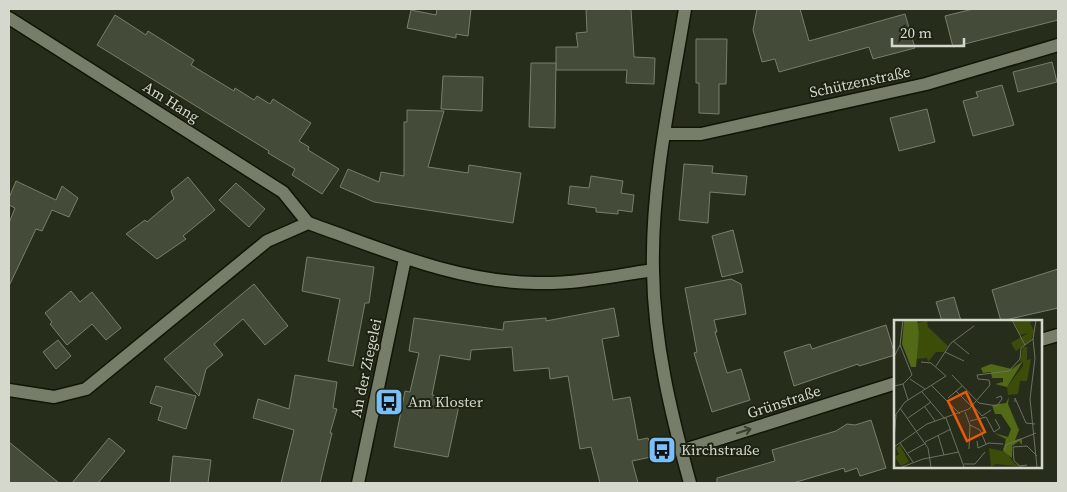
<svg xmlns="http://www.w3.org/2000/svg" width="1067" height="492" viewBox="0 0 1067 492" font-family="'Source Serif 4',serif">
  <rect width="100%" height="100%" fill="#272d1b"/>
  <!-- building -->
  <g fill="#444b38" stroke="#777f6a">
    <path d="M437,9H471L468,36L456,34V38L407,28L411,10L436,15Z"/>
    <path d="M586,9H631L634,57L655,58L654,84L626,83L627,70H556V47H578L576,33L587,32Z"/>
    <path d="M757,9H800L809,41L905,14L915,48L873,59L869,47L779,72L775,59L762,62L753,30Z"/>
    <path d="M973,9H1058V20L953,47L945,16Z"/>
    <path d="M115,15L146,35L148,31L194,60L191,65L234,91L235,88L254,100L257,96L270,104L273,99L311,123L299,141L309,147L308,150L339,169L322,194L292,175L295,169L268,153L269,151L97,45Z"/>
    <path d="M696,39H727L726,84H719V114L699,113V83H696Z"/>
    <path d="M1052,62L1057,82L1018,92L1013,72Z"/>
    <path d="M531,63H556L555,128L529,127Z"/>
    <path d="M443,76L483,77L482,111L441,109Z"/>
    <path d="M1002,85L1014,125L973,136L963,101L978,97L976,92Z"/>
    <path d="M927,109L935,142L899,151L890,118Z"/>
    <path d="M407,110L444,111L428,167L468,173L469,165L521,173L513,223L374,202L340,187L348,169L379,182L381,172L404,176V122H407Z"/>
    <path d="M684,164L713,166L712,173L747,176L745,195L710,192L708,223L679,220Z"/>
    <path d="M591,176L623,181L621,193L634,195L632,212L618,210V214L596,212V208L568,204L570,186L589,188Z"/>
    <path d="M188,177L215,210L183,236L186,239L157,259L126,234L145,220L147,222L174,199L171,191Z"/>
    <path d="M16,181L56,200L62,186L78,198L69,217L52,210L42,231L36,229L9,286V223L15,208L9,205V198Z"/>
    <path d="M236,183L265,209L249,227L219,200Z"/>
    <path d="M733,230L743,272L722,277L712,236Z"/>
    <path d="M307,257L374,267L369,303H365L353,366L328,361L340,299L302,291Z"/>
    <path d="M1058,269V308L1001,321L992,290Z"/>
    <path d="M731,279L741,284L746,314L714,320L717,332H715L727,373L741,369L750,400L712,412L694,353L697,352L685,288Z"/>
    <path d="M254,284L288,326L265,345L243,319L214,344L223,355L206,369L199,396L164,359Z"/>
    <path d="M71,291L80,302L92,292L121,328L106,340L92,324L67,345L50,324L52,322L45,313Z"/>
    <path d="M954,297L961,321H942L936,302Z"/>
    <path d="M614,308L619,336L602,339L613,400L630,397L638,440L648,438L651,448V457L632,461L638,483H600L591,447L580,449L568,376L550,379L549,368L514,371L512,347L471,350L470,360L440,355L432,395L460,401L448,457L394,447L405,391L410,392L419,353L409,351L414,318L503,330L504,322L546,318V321Z"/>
    <path d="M886,325L895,355L859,366L858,364L794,386L784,352L810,344L812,349Z"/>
    <path d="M58,340L71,356L56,369L43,352Z"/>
    <path d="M295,375L337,382L333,408L337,409L330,433H332L320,483H281L294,430L253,418L258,399L289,409Z"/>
    <path d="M156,386L196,396L186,429L158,420L162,407L150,403Z"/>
    <path d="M871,420L886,468L860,476L857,468L845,472L844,468L793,483H717V478L775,461L772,450L836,431L847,424L855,425Z"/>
    <path d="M109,438L125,451L98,483H72Z"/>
    <path d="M9,442L59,483H9Z"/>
    <path d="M173,456L211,460L208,483H170Z"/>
  </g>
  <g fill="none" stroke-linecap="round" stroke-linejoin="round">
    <defs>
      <g id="street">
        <path d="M9,18L283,192L308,223"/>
        <path d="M665,134H701L926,84L1058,45"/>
        <path d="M1041,340L1058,335"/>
        <path d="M9,390L54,397L86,389L267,241L308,223C383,249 455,282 536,283C575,284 614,276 653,270"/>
        <path d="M681,451L896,383"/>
        <path d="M358,483L405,259"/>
      </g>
      <path id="secondary" d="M685,9C671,95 651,184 653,271C654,344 671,414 690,483"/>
    </defs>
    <!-- street casing -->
    <use href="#street" stroke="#101505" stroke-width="15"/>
    <!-- secondary casing -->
    <use href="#secondary" stroke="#101505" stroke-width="15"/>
    <!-- street -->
    <use href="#street" stroke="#767e69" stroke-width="12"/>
    <!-- secondary -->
    <use href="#secondary" stroke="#767e69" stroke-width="12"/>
  </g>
  <!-- one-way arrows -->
  <defs><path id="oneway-shaft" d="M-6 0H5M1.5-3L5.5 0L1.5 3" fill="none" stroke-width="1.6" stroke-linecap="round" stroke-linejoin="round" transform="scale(1.25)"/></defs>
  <use stroke="#383e2c" href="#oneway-shaft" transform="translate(744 431) rotate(-18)"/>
  <!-- icons -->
  <defs>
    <symbol id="bus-square" viewBox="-11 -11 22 22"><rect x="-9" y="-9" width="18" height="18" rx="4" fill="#7abff8" stroke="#1d2312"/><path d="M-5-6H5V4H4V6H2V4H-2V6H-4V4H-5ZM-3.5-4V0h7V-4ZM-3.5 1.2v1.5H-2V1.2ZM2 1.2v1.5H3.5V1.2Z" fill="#111"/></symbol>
  </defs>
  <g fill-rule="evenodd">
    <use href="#bus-square" x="373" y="386" width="32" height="32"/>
    <use href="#bus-square" x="646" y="434" width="32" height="32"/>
  </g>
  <g text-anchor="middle" stroke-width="4" stroke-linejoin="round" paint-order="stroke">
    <!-- street labels -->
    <g font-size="15" fill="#d4d8cd" stroke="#1d2312">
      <text transform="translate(860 82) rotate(-12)" y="5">Schützenstraße</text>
      <text transform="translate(171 102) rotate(32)" y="5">Am Hang</text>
      <text transform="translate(366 368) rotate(-78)" y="5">An der Ziegelei</text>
      <text transform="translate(784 402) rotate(-18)" y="5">Grünstraße</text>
    </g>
    <!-- poi labels -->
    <g font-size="15" fill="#d4d8cd" stroke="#1d2312" text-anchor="start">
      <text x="408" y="407">Am Kloster</text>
      <text x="681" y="455">Kirchstraße</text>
    </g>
  </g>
  <!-- overview -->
  <g transform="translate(894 320)">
    <rect width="148" height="148" fill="#272d1b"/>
    <path d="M119,0H138L136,3L140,11L137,20L122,31L117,23L134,13L126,15ZM33,1L34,7L54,26L50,32H42L34,42L33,38L21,39L25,13L23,3ZM129,27H133V40L137,39L133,61H126L124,74L114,75L113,67L129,46V41L126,42ZM6,125L15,142L7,146L1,137L5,134L2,128ZM95,128L112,132L121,144L130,147L102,144L97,147Z" fill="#3c4d0a"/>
    <path d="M10,0H23L25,13L22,47H17L8,24ZM129,41L113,67L101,64L109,62V58H98L97,52L89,53L87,48L97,44L118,49ZM115,77L114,84L125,110L121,120L128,118V125L125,121L118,126V138L109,131L112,119L100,113L114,117L117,109L107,94H101L98,85L112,83Z" fill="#526916"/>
    <path fill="none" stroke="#6c7162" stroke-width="1" d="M118,0L131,25M139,19L141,38L136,79L143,147M139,19L142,0M59,21L75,34M51,32L70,41M0,37L6,25L9,0M42,46L57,23L80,6M58,55L85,83L103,86L108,79L107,76L102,78M16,59L31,69M9,64L14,80M37,65L66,94M0,66L9,64L18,55L6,25M62,71L78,87M28,72L51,99M54,78L68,66M121,82V78L132,103L141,104M79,86L88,96L97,90M31,87L41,101M6,88L34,128L37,147M71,92L76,105L86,110L92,124M0,97L11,82L52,56L37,43L27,42M14,98L37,82M52,98L70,147M76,101L92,97L100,112L106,108L101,99M44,115L50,135M0,120L2,95M83,121L84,128L95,123L109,124M31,122L57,109M6,123L19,142M0,127L33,104L75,89L96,65L95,60L84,59L83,55L115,51L126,39L127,28L139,19M75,129L76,105M110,130L112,125L142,113M14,133L32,123M70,144H81L91,132M133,145L126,146L120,141L119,127L133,126L143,136M8,147L29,139L65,132"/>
    <path fill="#e8590c" fill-opacity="0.15" stroke="#e8590c" stroke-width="2.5" d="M72,72L91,112L73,121L54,81Z"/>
    <rect width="148" height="148" fill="none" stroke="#d4d8cd" stroke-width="2.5"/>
  </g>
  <!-- border -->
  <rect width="1067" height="492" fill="none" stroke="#d4d8cd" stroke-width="20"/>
  <!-- scale -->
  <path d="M892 38v8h72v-8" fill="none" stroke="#d4d8cd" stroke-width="2.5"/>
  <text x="900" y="38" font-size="15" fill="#d4d8cd" stroke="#1d2312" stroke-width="4" paint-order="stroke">20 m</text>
</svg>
